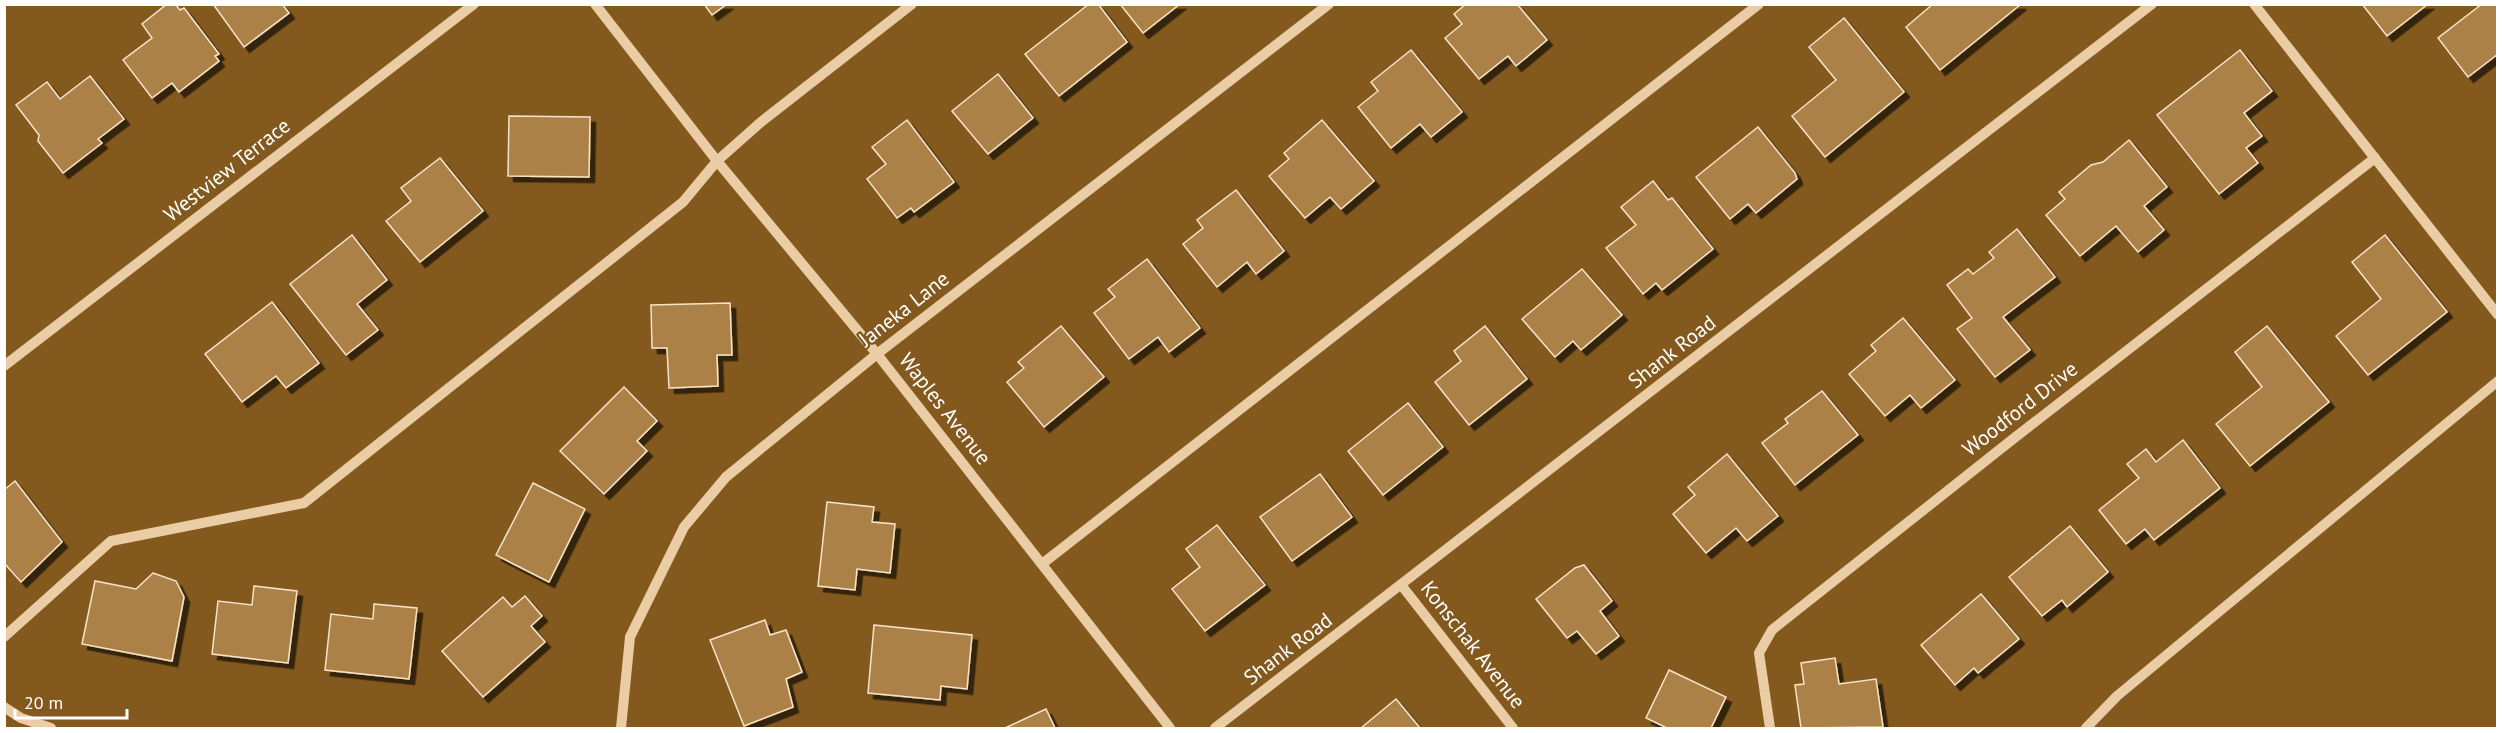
<svg xmlns="http://www.w3.org/2000/svg" width="2502" height="733" viewBox="0 0 2502 733" font-family="'PT Sans',sans-serif">
  <defs>
    <filter id="shadow"><feDropShadow dx="5.5" dy="5.5" stdDeviation="0" flood-color="#0009"/></filter>
  </defs>
  <rect width="100%" height="100%" fill="#84591e"/>
  <!-- building -->
  <g fill="#ac8147" stroke="#f7e3ca" stroke-width="1.5" filter="url(#shadow)">
    <path d="M167,4H175L180,10L184,8L219,54L215,56L219,61L179,92L172,83L152,98L123,60L152,38L142,24Z"/>
    <path d="M213,4H282L289,13L244,47Z"/>
    <path d="M704,4H727L712,15Z"/>
    <path d="M1089,4H1098L1127,42L1059,96L1025,54Z"/>
    <path d="M1120,4H1180L1143,33Z"/>
    <path d="M1466,4H1517L1547,40L1516,66L1508,56L1479,79L1445,38L1462,24L1454,14Z"/>
    <path d="M1933,4H2020V5L1940,70L1906,27Z"/>
    <path d="M2362,4H2428L2387,36Z"/>
    <path d="M2482,4H2498V54L2468,77L2438,38Z"/>
    <path d="M1844,18L1904,92L1825,157L1792,116L1836,80L1809,47Z"/>
    <path d="M1411,50L1462,112L1431,137L1420,124L1391,148L1358,107L1378,91L1371,82Z"/>
    <path d="M2240,50L2272,91L2244,113L2262,136L2246,148L2258,163L2219,194L2157,115Z"/>
    <path d="M998,74L1033,118L988,154L952,111Z"/>
    <path d="M90,76L124,119L98,139L102,143L63,173L38,141L39,135L16,105L47,82L60,99Z"/>
    <path d="M509,116L590,117L589,177L508,176Z"/>
    <path d="M907,120L954,182L914,212L911,208L897,218L867,179L886,164L872,147Z"/>
    <path d="M1322,120L1374,181L1341,209L1330,197L1305,218L1269,176L1289,159L1284,153Z"/>
    <path d="M1758,127L1795,173L1797,179L1756,213L1748,204L1730,219L1696,177Z"/>
    <path d="M2129,140L2167,187L2144,206L2164,230L2138,252L2116,226L2080,256L2046,215L2065,199L2059,192L2091,165L2103,162Z"/>
    <path d="M440,158L483,211L420,262L386,221L411,201L401,188Z"/>
    <path d="M1653,181L1668,200L1672,198L1713,249L1662,290L1656,283L1643,294L1606,248L1636,225L1621,207Z"/>
    <path d="M1236,190L1284,251L1256,274L1247,262L1217,287L1183,244L1203,228L1197,220Z"/>
    <path d="M2017,229L2055,277L2003,317L2030,350L1995,377L1957,329L1972,318L1947,285L1968,269L1973,274L1994,258L1989,252Z"/>
    <path d="M352,235L387,280L357,304L378,330L346,355L290,284Z"/>
    <path d="M2385,235L2447,312L2368,375L2336,336L2381,299L2352,262Z"/>
    <path d="M1147,259L1200,328L1169,352L1158,337L1129,359L1094,313L1115,297L1108,289Z"/>
    <path d="M1582,269L1622,315L1581,350L1573,341L1555,357L1522,319Z"/>
    <path d="M272,302L319,363L286,388L276,376L242,402L205,354Z"/>
    <path d="M730,303L732,355H717L718,386L669,388L667,348H652L651,305Z"/>
    <path d="M1903,318L1955,380L1921,408L1910,395L1885,416L1849,374L1876,351L1871,345Z"/>
    <path d="M1061,326L1104,377L1044,427L1007,382L1024,368L1018,362Z"/>
    <path d="M1485,326L1527,379L1469,425L1435,382L1461,361L1454,351Z"/>
    <path d="M2267,326L2329,402L2250,466L2216,424L2262,387L2235,352Z"/>
    <path d="M624,387L657,421L637,441L647,451L604,494L560,451Z"/>
    <path d="M1822,391L1858,435L1795,485L1762,443L1788,423L1785,419Z"/>
    <path d="M1408,403L1443,447L1383,495L1348,451Z"/>
    <path d="M2183,440L2220,488L2154,540L2145,529L2126,544L2099,510L2139,478L2127,464L2146,449L2156,462Z"/>
    <path d="M1727,454L1778,516L1747,541L1736,528L1706,553L1673,514L1695,495L1688,487Z"/>
    <path d="M1320,474L1352,517L1292,561L1260,517Z"/>
    <path d="M15,481L62,542L21,582L4,563V490Z"/>
    <path d="M533,483L585,509L549,582L496,555Z"/>
    <path d="M827,502L874,507L872,522L895,524L890,573L857,569L855,590L818,586Z"/>
    <path d="M1217,525L1265,585L1205,631L1172,589L1200,567L1186,549Z"/>
    <path d="M2070,526L2108,572L2067,607L2062,600L2042,616L2009,577Z"/>
    <path d="M1584,565L1612,601L1600,611L1619,636L1596,654L1577,631L1567,638L1536,599L1575,568Z"/>
    <path d="M153,573L176,581L184,597L172,661L82,644L95,581L136,589Z"/>
    <path d="M254,586L297,591L288,663L212,654L218,601L252,605Z"/>
    <path d="M1981,594L2019,639L1978,673L1974,668L1955,685L1921,645Z"/>
    <path d="M525,596L542,616L531,626L545,642L483,697L442,651L503,597L512,607Z"/>
    <path d="M374,604L417,608L409,679L325,670L331,614L373,619Z"/>
    <path d="M765,620L770,635L786,630L802,672L786,679L793,707L744,726L710,640Z"/>
    <path d="M874,625L972,635L967,689L941,686L940,700L868,693Z"/>
    <path d="M1835,658L1839,684L1876,679L1883,727L1801,728L1795,685L1804,684L1801,663Z"/>
    <path d="M1669,670L1726,697L1711,728H1667L1646,718Z"/>
    <path d="M1396,699L1420,728H1361Z"/>
    <path d="M1046,709L1055,728H1005Z"/>
  </g>
  <g fill="none" stroke-linecap="round" stroke-linejoin="round">
    <!-- minor -->
    <g stroke="#eacca5" stroke-width="10">
      <path d="M595,4L717,161L877,354L1170,728"/>
      <path d="M2254,4L2498,315"/>
      <path d="M4,366L474,4"/>
      <path d="M1042,564L1759,4"/>
      <path d="M1402,586L1513,728"/>
      <path d="M4,637L111,541L304,503L683,202L717,161L761,122L912,4"/>
      <path d="M4,707L21,718L51,728"/>
      <path d="M621,728L630,637L684,527L726,477L877,354L1329,4"/>
      <path d="M1215,728L2152,4"/>
      <path d="M1770,728L1759,653L1772,630L2013,439L2375,158"/>
      <path d="M2086,728L2117,696L2498,381"/>
    </g>
  </g>
  <g text-anchor="middle" stroke-width="4.5" stroke-linejoin="round" paint-order="stroke">
    <!-- street labels -->
    <g font-size="21" fill="#fff" stroke="#84591e">
      <text transform="translate(227 170) rotate(-38)" y="7">Westview Terrace</text>
      <text transform="translate(904 309) rotate(-38)" y="7">Janeka Lane</text>
      <text transform="translate(1672 352) rotate(-38)" y="7">Shank Road</text>
      <text transform="translate(945 409) rotate(52)" y="7">Waples Avenue</text>
      <text transform="translate(2020 409) rotate(-38)" y="7">Woodford Drive</text>
      <text transform="translate(1473 645) rotate(52)" y="7">Konschak Avenue</text>
      <text transform="translate(1288 649) rotate(-37)" y="7">Shank Road</text>
    </g>
  </g>
  <!-- border -->
  <rect width="2502" height="733" fill="none" stroke="#ffffff" stroke-width="12"/>
  <!-- scale -->
  <path d="M15 709v9h112v-9" fill="none" stroke="#ffffff" stroke-width="3"/>
  <text x="24" y="709" font-size="18" fill="#ffffff" stroke="#84591e" stroke-width="4.5" paint-order="stroke">20 m</text>
</svg>
